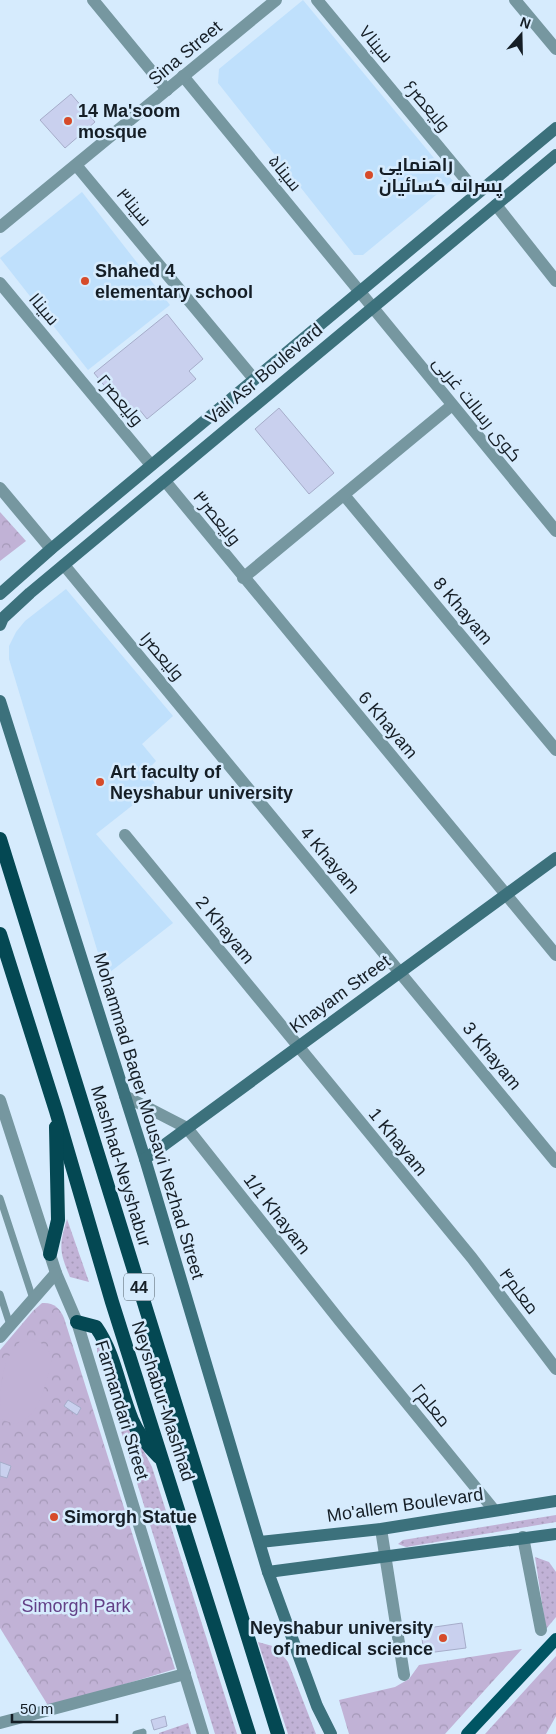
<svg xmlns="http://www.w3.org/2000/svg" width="556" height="1734" viewBox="0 0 556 1734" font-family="Arial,Cairo,sans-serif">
  <defs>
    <pattern id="grass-dots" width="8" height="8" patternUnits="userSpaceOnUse" patternTransform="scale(1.25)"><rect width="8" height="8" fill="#c1b2d6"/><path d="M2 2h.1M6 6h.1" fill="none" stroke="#a599b8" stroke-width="1.8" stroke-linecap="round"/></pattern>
    <pattern id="park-crowns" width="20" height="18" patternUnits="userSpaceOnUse" patternTransform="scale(1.25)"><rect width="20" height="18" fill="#c1b2d6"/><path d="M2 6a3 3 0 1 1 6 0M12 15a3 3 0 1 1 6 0" fill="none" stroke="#a599b8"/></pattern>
  </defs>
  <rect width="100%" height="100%" fill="#d6ebfd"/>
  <!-- built -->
  <g fill="#bfe0fc">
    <path d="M303,0L453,181L363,255H354L218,83L219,69Z"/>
    <path d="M82,192L170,305L88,370L0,258Z"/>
    <path d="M66,589L173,716L142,744L156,761L146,771L157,786L96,834L173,923L105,976L9,659V646L16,632L25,621Z"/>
  </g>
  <!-- grass -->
  <g fill="url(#grass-dots)">
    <path d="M67,1219L89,1282L70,1277C59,1251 59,1246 67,1219Z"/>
    <path d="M101,1346L139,1442L152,1467L237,1734H215L97,1354V1348Z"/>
    <path d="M556,1515V1522L406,1547L398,1544L403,1540Z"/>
    <path d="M535,1557L549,1562L556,1572V1617L546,1629Z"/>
    <path d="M258,1642L276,1647L288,1662L316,1734H288Z"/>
    <path d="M188,1723L191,1734H159V1733Z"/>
  </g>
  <!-- park -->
  <g fill="url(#park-crowns)">
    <path d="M0,512L26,541L0,561Z"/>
    <path d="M42,1303C53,1302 60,1308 64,1318L175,1669L49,1707L0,1628V1350L33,1311Z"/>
    <path d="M522,1649L445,1734H349L339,1700L395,1687L409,1679L419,1665Z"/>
    <path d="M556,1656V1716L546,1734H485Z"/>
  </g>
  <!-- pitch -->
  <path fill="#c1b2d6" d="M23,1339C38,1339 48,1344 52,1359C45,1382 42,1417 15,1424L0,1419C0,1390 0,1357 23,1339Z"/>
  <!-- building -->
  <g fill="#c9d0ee" stroke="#a6adca">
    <path d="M71,94L95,122L65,148L40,120Z"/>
    <path d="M167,314L203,359L189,371L196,379L147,419L139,409L130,417L94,373Z"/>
    <path d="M279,408L334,473L309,494L255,429Z"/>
    <path d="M68,1400L81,1408L77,1415L64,1406Z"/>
    <path d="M0,1462L11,1466L7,1478L0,1476Z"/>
    <path d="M462,1623L466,1648L427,1653L423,1647L421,1629Z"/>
    <path d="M165,1716L167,1726L154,1730L151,1720Z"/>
  </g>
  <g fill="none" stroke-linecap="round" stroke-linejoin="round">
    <!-- service -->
    <g stroke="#7697a0" stroke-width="7">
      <path d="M0,1198L33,1299"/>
      <path d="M0,1294L10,1325"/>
      <path d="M136,1734L143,1732V1734"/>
    </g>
    <!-- minor -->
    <g stroke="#7697a0" stroke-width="12">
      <path d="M93,0L167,90"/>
      <path d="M317,0L477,193"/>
      <path d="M515,0L556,49"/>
      <path d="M183,76L556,531"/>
      <path d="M76,165L254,379"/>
      <path d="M496,205L556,281"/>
      <path d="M0,283L151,465"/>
      <path d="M165,481L556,955"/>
      <path d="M0,488L51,549"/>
      <path d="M344,495L556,750"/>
      <path d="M64,565L556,1162"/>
      <path d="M243,578L451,406"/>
      <path d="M125,835L472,1258L556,1369"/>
      <path d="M125,1096L187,1128L340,1321L494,1510"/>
      <path d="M381,1529L404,1675"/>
      <path d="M523,1537L541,1630"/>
      <path d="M0,1723L185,1674"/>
    </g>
    <!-- tertiary -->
    <g stroke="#7697a0" stroke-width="12">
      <path d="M0,227L276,0"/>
      <path d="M0,1100L56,1273L77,1322L203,1734"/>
      <path d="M0,1337L56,1273"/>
    </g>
    <!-- secondary -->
    <g stroke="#3c717c" stroke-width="12">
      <path d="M0,594L51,549L556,128"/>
      <path d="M0,625L3,618L30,593L556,155"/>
      <path d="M0,701L145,1159L268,1572L317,1706L331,1734"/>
      <path d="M145,1159L556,858"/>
      <path d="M260,1542L381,1529L556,1501"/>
      <path d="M268,1572L556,1534"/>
    </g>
    <!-- primary -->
    <path stroke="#005563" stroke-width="12" d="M467,1734L556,1639"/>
    <!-- trunk -->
    <g stroke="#044853" stroke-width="14">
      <path d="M0,839L278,1734"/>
      <path d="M0,934L56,1111L112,1302L249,1734"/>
      <path d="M50,1254L58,1220L56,1127"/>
      <path d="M77,1322L96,1327C115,1354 119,1389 132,1420C138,1434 148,1446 159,1457"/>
    </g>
  </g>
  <!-- markers -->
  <g fill="#d64b2a" stroke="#d6ebfd" stroke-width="2">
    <circle cx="68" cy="121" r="5"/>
    <circle cx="369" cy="175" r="5"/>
    <circle cx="85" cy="281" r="5"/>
    <circle cx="100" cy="782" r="5"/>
    <circle cx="54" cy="1517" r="5"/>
    <circle cx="443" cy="1638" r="5"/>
  </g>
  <g text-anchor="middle" stroke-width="5" stroke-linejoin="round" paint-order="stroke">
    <!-- shield labels -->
    <rect fill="#d6ebfd" stroke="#4f5c66" stroke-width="1" x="124" y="1273.5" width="30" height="27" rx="4"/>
    <g font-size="16" font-weight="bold" fill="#151e26">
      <text x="139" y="1293">44</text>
    </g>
    <!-- street labels -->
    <g font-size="18" fill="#151e26" stroke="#d6ebfd">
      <text transform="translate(376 44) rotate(50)" y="6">سینا۷</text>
      <text transform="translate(185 53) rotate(-40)" y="6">Sina Street</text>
      <text transform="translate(427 106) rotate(50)" y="6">ولیعصر۶</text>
      <text transform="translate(285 173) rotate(51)" y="6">سینا۵</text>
      <text transform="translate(134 207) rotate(50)" y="6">سینا۳</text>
      <text transform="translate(44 309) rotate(50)" y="6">سینا۱</text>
      <text transform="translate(264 374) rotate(-40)" y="6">Vali Asr Boulevard</text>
      <text transform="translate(120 400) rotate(50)" y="6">ولیعصر۲</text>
      <text transform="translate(477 409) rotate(51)" y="6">کوی رسالت غربی</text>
      <text transform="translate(217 518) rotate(51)" y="6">ولیعصر۳</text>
      <text transform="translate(463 611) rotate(50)" y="6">8 Khayam</text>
      <text transform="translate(162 656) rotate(50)" y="6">ولیعصر۱</text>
      <text transform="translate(388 725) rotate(50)" y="6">6 Khayam</text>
      <text transform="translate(330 860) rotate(50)" y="6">4 Khayam</text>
      <text transform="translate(225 930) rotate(51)" y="6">2 Khayam</text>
      <text transform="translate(340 994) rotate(-36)" y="6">Khayam Street</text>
      <text transform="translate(492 1056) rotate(51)" y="6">3 Khayam</text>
      <text transform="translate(149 1116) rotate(73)" y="6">Mohammad Baqer Mousavi Nezhad Street</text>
      <text transform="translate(398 1142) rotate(51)" y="6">1 Khayam</text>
      <text transform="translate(121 1166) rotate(73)" y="6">Mashhad-Neyshabur</text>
      <text transform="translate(277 1214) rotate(52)" y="6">1/1 Khayam</text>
      <text transform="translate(519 1291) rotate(53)" y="6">معلم۴</text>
      <text transform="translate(163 1401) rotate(72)" y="6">Neyshabur-Mashhad</text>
      <text transform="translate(431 1405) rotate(51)" y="6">معلم۲</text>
      <text transform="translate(122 1410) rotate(73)" y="6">Farmandari Street</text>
      <text transform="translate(405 1505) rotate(-8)" y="6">Mo'allem Boulevard</text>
    </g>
    <!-- poi labels -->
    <g font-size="18" font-weight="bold" fill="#151e26" stroke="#d6ebfd" text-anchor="start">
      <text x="78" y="117">14 Ma'soom<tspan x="78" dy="21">mosque</tspan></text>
      <text x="379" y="171">راهنمایی<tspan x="379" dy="21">پسرانه کسائیان</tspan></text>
      <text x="95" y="277">Shahed 4<tspan x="95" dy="21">elementary school</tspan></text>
      <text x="110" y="778">Art faculty of<tspan x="110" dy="21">Neyshabur university</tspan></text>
      <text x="64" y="1523">Simorgh Statue</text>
      <text x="433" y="1634" text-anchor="end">Neyshabur university<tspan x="433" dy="21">of medical science</tspan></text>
    </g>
    <!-- park labels -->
    <g font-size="18" fill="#634087" stroke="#d6ebfd">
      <text x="76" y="1612">Simorgh Park</text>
    </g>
  </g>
  <!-- north arrow -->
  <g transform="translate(521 35) rotate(20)" stroke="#d6ebfd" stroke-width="4" paint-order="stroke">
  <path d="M0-4L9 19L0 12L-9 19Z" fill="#151e26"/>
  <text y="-8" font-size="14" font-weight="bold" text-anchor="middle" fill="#151e26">N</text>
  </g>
  <!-- scale -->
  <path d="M12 1714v8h105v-8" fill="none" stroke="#151e26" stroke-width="2.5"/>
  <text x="20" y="1714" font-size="15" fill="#151e26" stroke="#d6ebfd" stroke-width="4" paint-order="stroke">50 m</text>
</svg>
